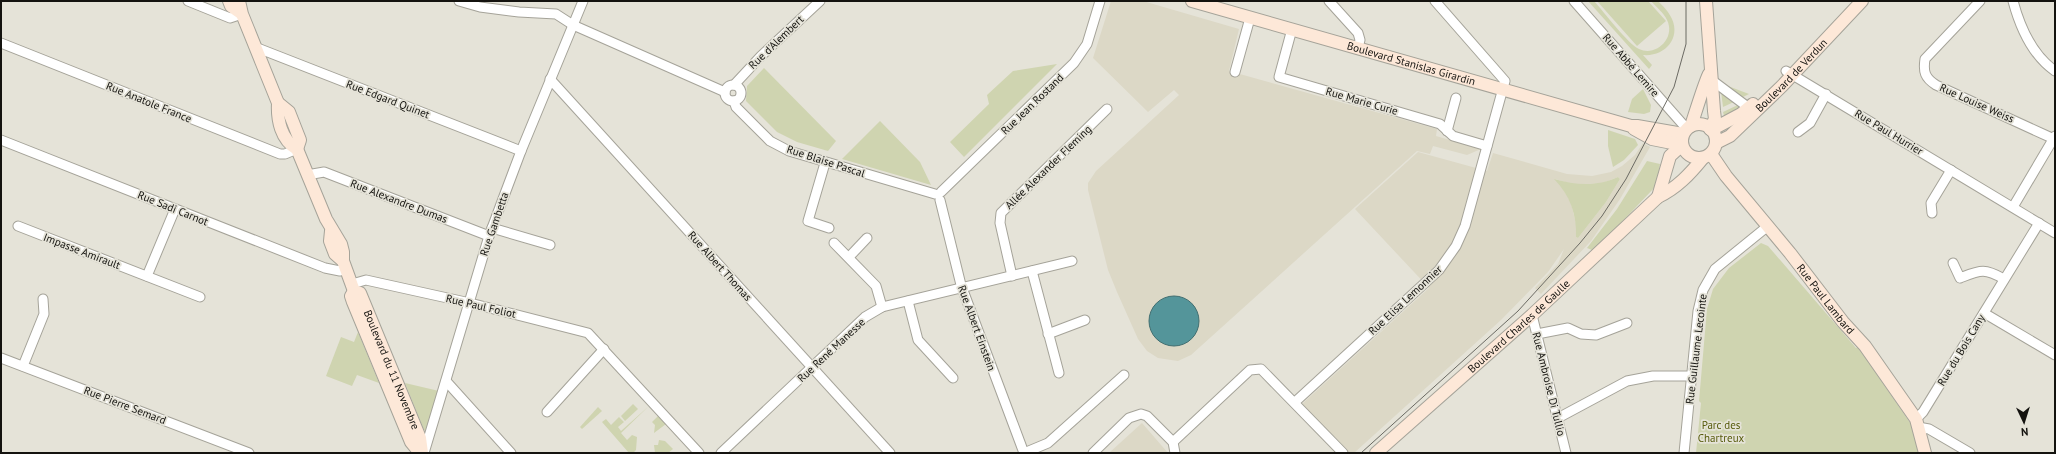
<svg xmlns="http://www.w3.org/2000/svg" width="2056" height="454" viewBox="0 0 2056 454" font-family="'PT Sans',sans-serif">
  <rect width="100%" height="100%" fill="#e5e3d8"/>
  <!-- built -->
  <g fill="#dcd8c6" fill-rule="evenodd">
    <path d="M1111,1H1143L1239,29L1229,71L1437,129L1436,136L1481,149L1467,155L1433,146L1430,154L1417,151L1191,355L1178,361L1158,358L1147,351L1138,339L1117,292L1108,270L1088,190V183L1096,171L1179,95L1174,90L1148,112L1093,58ZM1170,297L1198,324L1196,331L1190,341L1179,346L1157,339L1150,327V322L1160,301Z"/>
    <path d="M1643,143L1650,147L1620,199L1591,241L1541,294L1535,288L1558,264L1564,249L1548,272L1501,320L1354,453H1346L1302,404L1429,288L1355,209L1418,152L1487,171L1493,153L1567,174L1592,176L1611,172L1622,166L1635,155ZM1618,177L1620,179L1606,202L1578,238L1576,237V224L1571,203L1564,190L1555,179L1572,184H1589L1603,183Z"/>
    <path d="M1142,423L1168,453H1109Z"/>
  </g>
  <!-- green -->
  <g fill="#cfd4b0">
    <path d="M1588,1H1594C1604,12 1628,44 1639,49C1656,57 1676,38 1667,20C1664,13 1656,7 1651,1H1658C1663,6 1669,12 1672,19C1681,39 1664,57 1643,55L1652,65L1649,69Z"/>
    <path d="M1597,1H1648L1666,21L1637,46Z"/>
    <path d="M1057,64L964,157L950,142L989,104L987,95L1013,71Z"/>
    <path d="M764,68L836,141L828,151L797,142L777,132L746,101L747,86Z"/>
    <path d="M1720,83L1749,94L1741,98Z"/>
    <path d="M1643,89L1651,105L1650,112L1644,114L1628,112L1632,99Z"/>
    <path d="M1721,91L1736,101L1723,107Z"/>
    <path d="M1740,104V108L1724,116L1723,112Z"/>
    <path d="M880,121L920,162L931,185L842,159Z"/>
    <path d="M1608,130L1635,139L1638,145L1624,160L1613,167L1608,146Z"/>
    <path d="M1647,161L1660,164L1657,182L1654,188L1600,245L1592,250L1587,248L1617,209Z"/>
    <path d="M1618,177L1620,179L1606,202L1578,238L1576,237C1577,215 1570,195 1554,179C1576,185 1596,187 1618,177Z"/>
    <path d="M1761,243L1768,246L1856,348L1858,347L1913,427L1919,453H1696L1701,403L1699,401L1707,309L1713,289L1729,268Z"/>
    <path d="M358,332L379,383L357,375L352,386L326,376L341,337L354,342Z"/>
    <path d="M405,383L439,391L427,430H424Z"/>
    <path d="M633,404L638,409L625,421L621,416Z"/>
    <path d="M649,406L621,433L627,440L632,435L637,437L636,450L633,453H629L602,422L606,419L611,425L619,417L624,422L618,427L621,431Z"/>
    <path d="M598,407L602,411L582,429L580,427Z"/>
    <path d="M658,416L666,424L654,433L655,425L652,422Z"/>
    <path d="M659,440L665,441L673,449L668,453H655L654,445H658Z"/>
  </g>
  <!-- water -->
  <circle fill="#54959a" stroke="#416e70" cx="1174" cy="321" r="25"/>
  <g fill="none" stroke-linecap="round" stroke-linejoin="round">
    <defs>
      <g id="street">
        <path d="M188,1L230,18L242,14"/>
        <path d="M459,1L480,7L519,12L556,14L573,25L725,92"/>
        <path d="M1329,1L1358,33L1360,40L1358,48"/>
        <path d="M1574,1L1687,129"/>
        <path d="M1980,1L1925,59C1923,72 1925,78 1936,85L2054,139"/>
        <path d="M2013,1C2020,27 2032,55 2055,71"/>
        <path d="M1292,29L1279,77L1440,124L1453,136L1487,146"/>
        <path d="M1,43L280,154H285L297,149"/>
        <path d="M255,47L521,151"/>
        <path d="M1786,71L2055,233"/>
        <path d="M1235,72L1250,18"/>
        <path d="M550,79L890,453"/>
        <path d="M1713,81L1749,108"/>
        <path d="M734,85L761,56L820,1"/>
        <circle cx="733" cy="93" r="8"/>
        <path d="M734,101L736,107L770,141L789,151L935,194"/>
        <path d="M1447,131L1456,98"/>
        <path d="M1798,132L1810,123L1826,94"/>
        <path d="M1,140L325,268L340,271L346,269"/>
        <path d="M825,163L808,221L829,228"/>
        <path d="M307,175L324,172L489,236"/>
        <path d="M941,192L1074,63L1087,44L1100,1"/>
        <path d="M940,200L961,285L1024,453"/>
        <path d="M2013,207L2055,136"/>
        <path d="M1932,213L1931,203L1951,170"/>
        <path d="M18,226L200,297"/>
        <path d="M492,228L550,245"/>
        <path d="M834,243L876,286L882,307"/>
        <path d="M849,257L867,238"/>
        <path d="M1953,263L1960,278C1981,270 1984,268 2004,279"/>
        <path d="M1032,271L1059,373"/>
        <path d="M147,276L175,209"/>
        <path d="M1012,276L1000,223L1001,213L1107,109"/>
        <path d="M352,284L366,280L470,303L588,333L699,453"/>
        <path d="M908,301L918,340L953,378"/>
        <path d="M1984,313L2055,355"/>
        <path d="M1532,315L1566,453"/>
        <path d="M1048,334L1085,320"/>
        <path d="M1537,334L1568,328L1581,334L1596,335L1627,323"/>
        <path d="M1,358L249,453"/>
        <path d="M23,366L44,314L43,299"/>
        <path d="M446,381L511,453"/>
        <path d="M1295,402L1439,270L1456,246L1465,226L1505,81L1435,1"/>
        <path d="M547,412L604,349"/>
        <path d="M1558,418L1627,381L1653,376H1691"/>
        <path d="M1916,419L1923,412L2039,223"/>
        <path d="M1918,427L1929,429L1970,453"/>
        <path d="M1173,442L1250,370L1261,369L1343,453"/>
        <path d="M424,453L489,236L521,151L583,1"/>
        <path d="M721,453L865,317L882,307L1072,261"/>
        <path d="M1024,453L1048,443L1124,375"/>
        <path d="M1093,453L1129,418L1141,414L1147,416L1173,442L1175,453"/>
        <path d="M1684,453L1698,311L1703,290L1715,269L1768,226"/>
      </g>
      <g id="secondary">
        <path d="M229,1L231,6L241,13"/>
        <path d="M239,1L242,14L278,103C277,120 281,140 297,149L326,219L341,244L343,252V261"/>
        <path id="s1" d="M1192,1L1631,126H1637L1683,134"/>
        <path d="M1706,1L1714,111L1715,119L1710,129"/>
        <path d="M278,103L289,112L300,140L297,149"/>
        <circle cx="1699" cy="141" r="17"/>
        <path d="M1691,126C1694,117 1706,78 1709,74"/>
        <path d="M1634,129L1652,139L1682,145"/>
        <path d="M1711,130L1741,114L1753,104"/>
        <path id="s2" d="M1716,143L1730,136L1782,86L1862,1"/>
        <path id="s3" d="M1711,154L1726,176L1790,253L1843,322L1865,346L1916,419L1925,453"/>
        <path d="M1658,197L1670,156L1682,145"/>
        <path id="s4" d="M331,231L330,241L335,254L343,261L354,291L360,293L420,438L422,453"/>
        <path d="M354,291L351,296L353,302L411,442L420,453"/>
        <path id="s5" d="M1376,453L1532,315L1658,197C1677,188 1690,174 1703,158"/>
      </g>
    </defs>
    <!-- street casing -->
    <use href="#street" stroke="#a5a399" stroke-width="11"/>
    <!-- secondary casing -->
    <use href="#secondary" stroke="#a5a399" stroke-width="14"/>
    <!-- street -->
    <use href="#street" stroke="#fff" stroke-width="9"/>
    <!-- secondary -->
    <use href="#secondary" stroke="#fde8d8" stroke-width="12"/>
    <!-- tram -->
    <path stroke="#6b6a63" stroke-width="1" d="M1361,453L1518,311L1580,243L1602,216L1626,179L1674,87L1686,44V1"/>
  </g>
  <g text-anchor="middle" stroke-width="3.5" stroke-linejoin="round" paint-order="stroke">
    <!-- street labels -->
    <g font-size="11" fill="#14130f" stroke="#e5e3d8">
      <text transform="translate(776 42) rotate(-44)" y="4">Rue d'Alembert</text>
      <text dy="4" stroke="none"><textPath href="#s1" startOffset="228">Boulevard Stanislas Girardin</textPath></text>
      <text transform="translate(1631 65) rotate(49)" y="4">Rue Abbé Lemire</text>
      <text dy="4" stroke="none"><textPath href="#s2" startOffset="102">Boulevard de Verdun</textPath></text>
      <text transform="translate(388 99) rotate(21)" y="4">Rue Edgard Quinet</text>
      <text transform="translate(1362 101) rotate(16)" y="4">Rue Marie Curie</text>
      <text transform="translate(149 102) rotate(22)" y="4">Rue Anatole France</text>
      <text transform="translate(1977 103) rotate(24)" y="4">Rue Louise Weiss</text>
      <text transform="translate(1032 104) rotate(-44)" y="4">Rue Jean Rostand</text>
      <text transform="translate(1889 132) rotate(31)" y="4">Rue Paul Hurrier</text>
      <text transform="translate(826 161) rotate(18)" y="4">Rue Blaise Pascal</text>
      <text transform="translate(1048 167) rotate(-44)" y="4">Allée Alexander Fleming</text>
      <text transform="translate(399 201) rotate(21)" y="4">Rue Alexandre Dumas</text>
      <text transform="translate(173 208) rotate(22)" y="4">Rue Sadi Carnot</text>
      <text transform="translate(494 224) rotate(-71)" y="4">Rue Gambetta</text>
      <text transform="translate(82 251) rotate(21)" y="4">Impasse Amirault</text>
      <text transform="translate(720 266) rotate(48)" y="4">Rue Albert Thomas</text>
      <text dy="4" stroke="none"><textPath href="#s3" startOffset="185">Rue Paul Lambard</textPath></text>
      <text transform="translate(1405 300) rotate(-43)" y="4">Rue Elisa Lemonnier</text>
      <text transform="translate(481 306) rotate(13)" y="4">Rue Paul Foliot</text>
      <text dy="4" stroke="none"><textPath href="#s5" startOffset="191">Boulevard Charles de Gaulle</textPath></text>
      <text transform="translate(977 328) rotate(70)" y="4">Rue Albert Einstein</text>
      <text transform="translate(1696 349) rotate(-83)" y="4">Rue Guillaume Lecointe</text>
      <text transform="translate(831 350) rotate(-43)" y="4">Rue René Manesse</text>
      <text transform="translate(1961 350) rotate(-59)" y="4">Rue du Bois Cany</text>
      <text dy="4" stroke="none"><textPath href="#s4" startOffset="156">Boulevard du 11 Novembre</textPath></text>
      <text transform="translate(1549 384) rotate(76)" y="4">Rue Ambroise Di Tullio</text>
      <text transform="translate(125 405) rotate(21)" y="4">Rue Pierre Semard</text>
    </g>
    <!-- park labels -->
    <g font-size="11" fill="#575c0c" stroke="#e5e3d8">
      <text x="1721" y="429">Parc des<tspan x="1721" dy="13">Chartreux</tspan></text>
    </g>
  </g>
  <!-- border -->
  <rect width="2056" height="454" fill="none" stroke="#14130f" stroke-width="4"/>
  <!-- north arrow -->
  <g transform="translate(2024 422) rotate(176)" stroke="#e5e3d8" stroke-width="3" paint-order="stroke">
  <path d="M0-3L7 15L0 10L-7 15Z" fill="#14130f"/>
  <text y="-6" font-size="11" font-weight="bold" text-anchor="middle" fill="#14130f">N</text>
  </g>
</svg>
